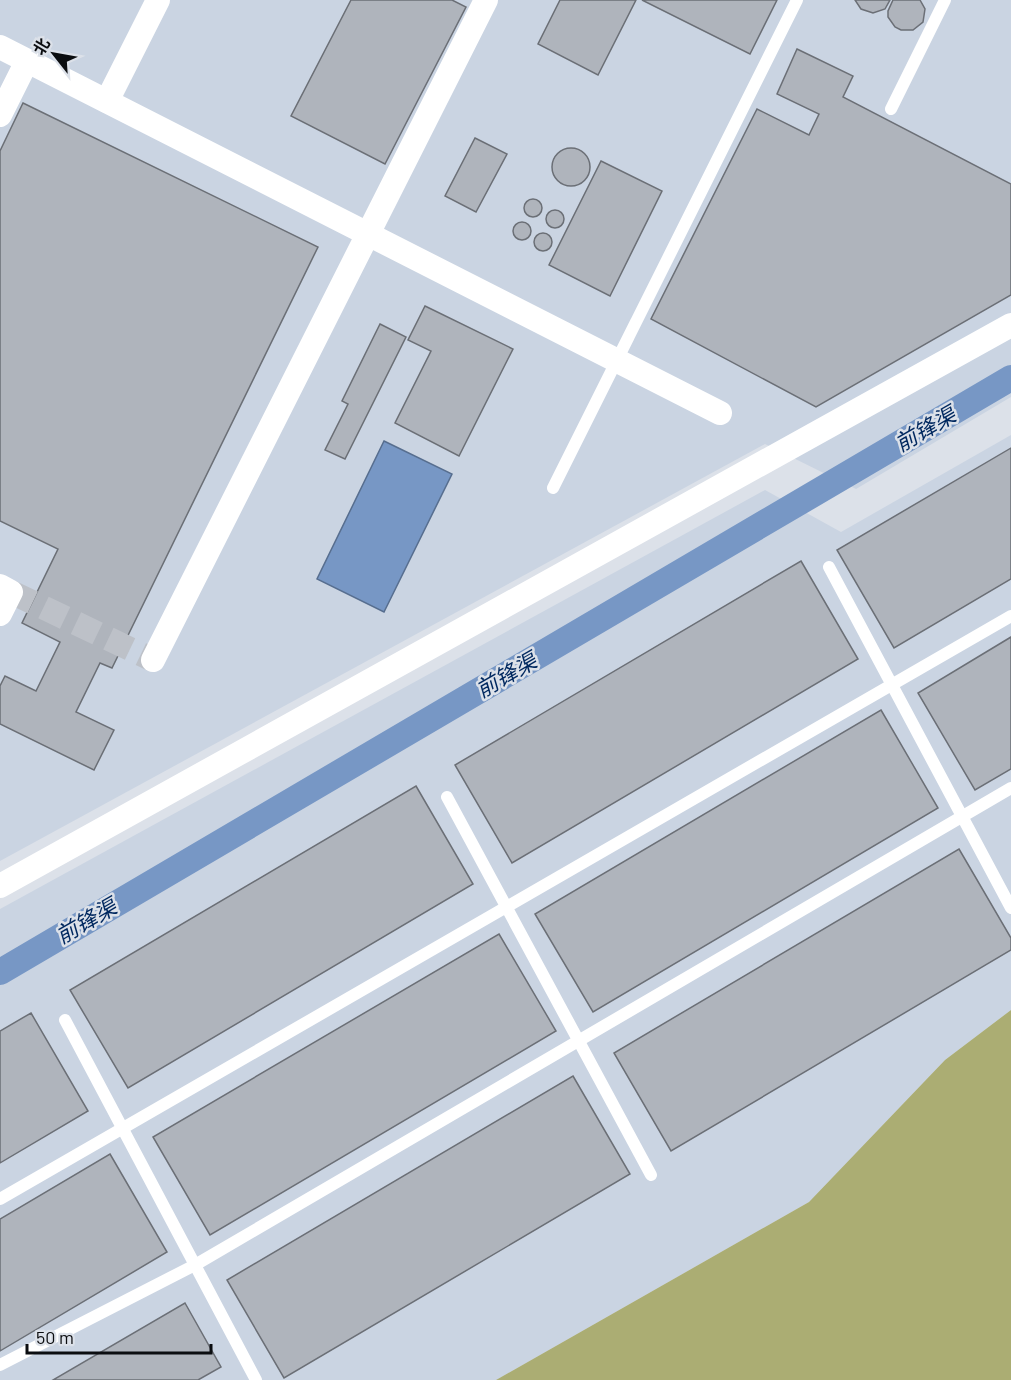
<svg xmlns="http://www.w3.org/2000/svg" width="1011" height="1380" viewBox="0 0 1011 1380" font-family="Barlow,'Noto Sans SC',sans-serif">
  <rect width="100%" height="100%" fill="#dce1e9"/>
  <!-- built -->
  <g fill="#cad4e2">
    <path d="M0,0H1011V397L856,489L765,444L0,861Z"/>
    <path d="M1011,435V1010L945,1060L809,1202L496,1380H0V909L765,490L841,532Z"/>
  </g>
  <!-- forest -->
  <path fill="#abad73" d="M1011,1010V1380H496L809,1202L945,1060Z"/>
  <!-- water -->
  <path fill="#7797c5" stroke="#576e8f" stroke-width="1.5" d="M384,441L452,474L384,612L317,579Z"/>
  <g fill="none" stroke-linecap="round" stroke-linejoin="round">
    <!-- canal -->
    <path stroke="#7797c5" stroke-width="26" d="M0,972L1011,378"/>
  </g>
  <!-- building -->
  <g fill="#afb4bc" stroke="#6b6f76" stroke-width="1.5">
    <path d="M351,0H452L466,7L385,164L291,116Z"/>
    <path d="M560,0H636L598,75L538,44Z"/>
    <path d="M642,0H777L750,54Z"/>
    <path d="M855,0H890L885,9L873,13L861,9Z"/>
    <path d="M893,0H920L925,9L923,22L913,30H901L895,27L888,17V11Z"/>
    <path d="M797,49L853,76L843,97L1011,184V295L816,407L651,319L757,109L809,135L819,114L777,94Z"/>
    <path d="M23,103L318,247L112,668L100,663L76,712L114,730L94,770L0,724V686L5,676L36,691L60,642L22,623L58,549L0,521V151Z"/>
    <path d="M475,138L507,154L476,212L445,196Z"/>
    <circle cx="571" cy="167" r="19"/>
    <path d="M601,161L662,191L610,296L549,265Z"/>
    <circle cx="533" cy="208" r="9"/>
    <circle cx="555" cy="219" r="9"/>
    <circle cx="522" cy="231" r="9"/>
    <circle cx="543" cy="242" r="9"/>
    <path d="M425,306L513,349L459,456L395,423L431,351L408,340Z"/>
    <path d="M380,324L406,337L345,459L325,450L348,404L342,401Z"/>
    <path d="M1011,448V579L894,648L837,550Z"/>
    <path d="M801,561L858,659L512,863L455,765Z"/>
    <path d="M1011,637V769L975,790L918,693Z"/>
    <path d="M881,710L938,808L593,1012L535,914Z"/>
    <path d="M416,786L473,884L128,1088L70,990Z"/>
    <path d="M959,849L1011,938V950L671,1151L614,1053Z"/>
    <path d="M499,934L556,1031L210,1235L153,1137Z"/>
    <path d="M31,1013L88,1111L0,1163V1031Z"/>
    <path d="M573,1076L630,1174L284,1378L227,1280Z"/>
    <path d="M110,1154L167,1252L0,1351V1219Z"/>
    <path d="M185,1303L221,1367L198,1380H53Z"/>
  </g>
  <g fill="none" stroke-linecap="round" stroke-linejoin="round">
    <!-- street-tunnel -->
    <path stroke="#bdc1c8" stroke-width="24" stroke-dasharray="24 12" stroke-linecap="butt" d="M11,592L153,660"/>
    <!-- lane -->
    <g stroke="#fff" stroke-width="12">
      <path d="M891,109L945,0"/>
      <path d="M553,488L797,0"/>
      <path d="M829,567L1011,908"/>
      <path d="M447,797L651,1175"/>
      <path d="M65,1020L256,1380"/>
      <path d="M0,1199L1011,616"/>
      <path d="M0,1365L195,1265L1011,788"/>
    </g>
    <!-- street -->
    <g stroke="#fff" stroke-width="24">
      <path d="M0,47L720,413"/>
      <path d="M107,101L158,0"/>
      <path d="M0,115L27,61"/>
      <path d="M0,586L11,592L0,614"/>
      <path d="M153,660L486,0"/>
      <path d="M0,886L1011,325"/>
    </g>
  </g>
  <g text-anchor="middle" stroke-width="5" stroke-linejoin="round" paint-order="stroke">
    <!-- water labels -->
    <g font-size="22" font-style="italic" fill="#00285f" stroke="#dce1e9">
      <text transform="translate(925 429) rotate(-30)" y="8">前锋渠</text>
      <text transform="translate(506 675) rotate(-30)" y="8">前锋渠</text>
      <text transform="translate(86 921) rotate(-30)" y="8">前锋渠</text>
    </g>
  </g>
  <!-- north arrow -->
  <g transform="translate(54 54) rotate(301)" stroke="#dce1e9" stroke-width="4.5" paint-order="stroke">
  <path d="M0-4.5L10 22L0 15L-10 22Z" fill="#0b0d10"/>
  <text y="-9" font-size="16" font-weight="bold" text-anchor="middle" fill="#0b0d10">北</text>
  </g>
  <!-- scale -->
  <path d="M27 1344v9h184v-9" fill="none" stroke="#0b0d10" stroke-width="3"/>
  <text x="36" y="1344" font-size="18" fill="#0b0d10" stroke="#dce1e9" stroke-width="4.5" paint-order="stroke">50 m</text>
</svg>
